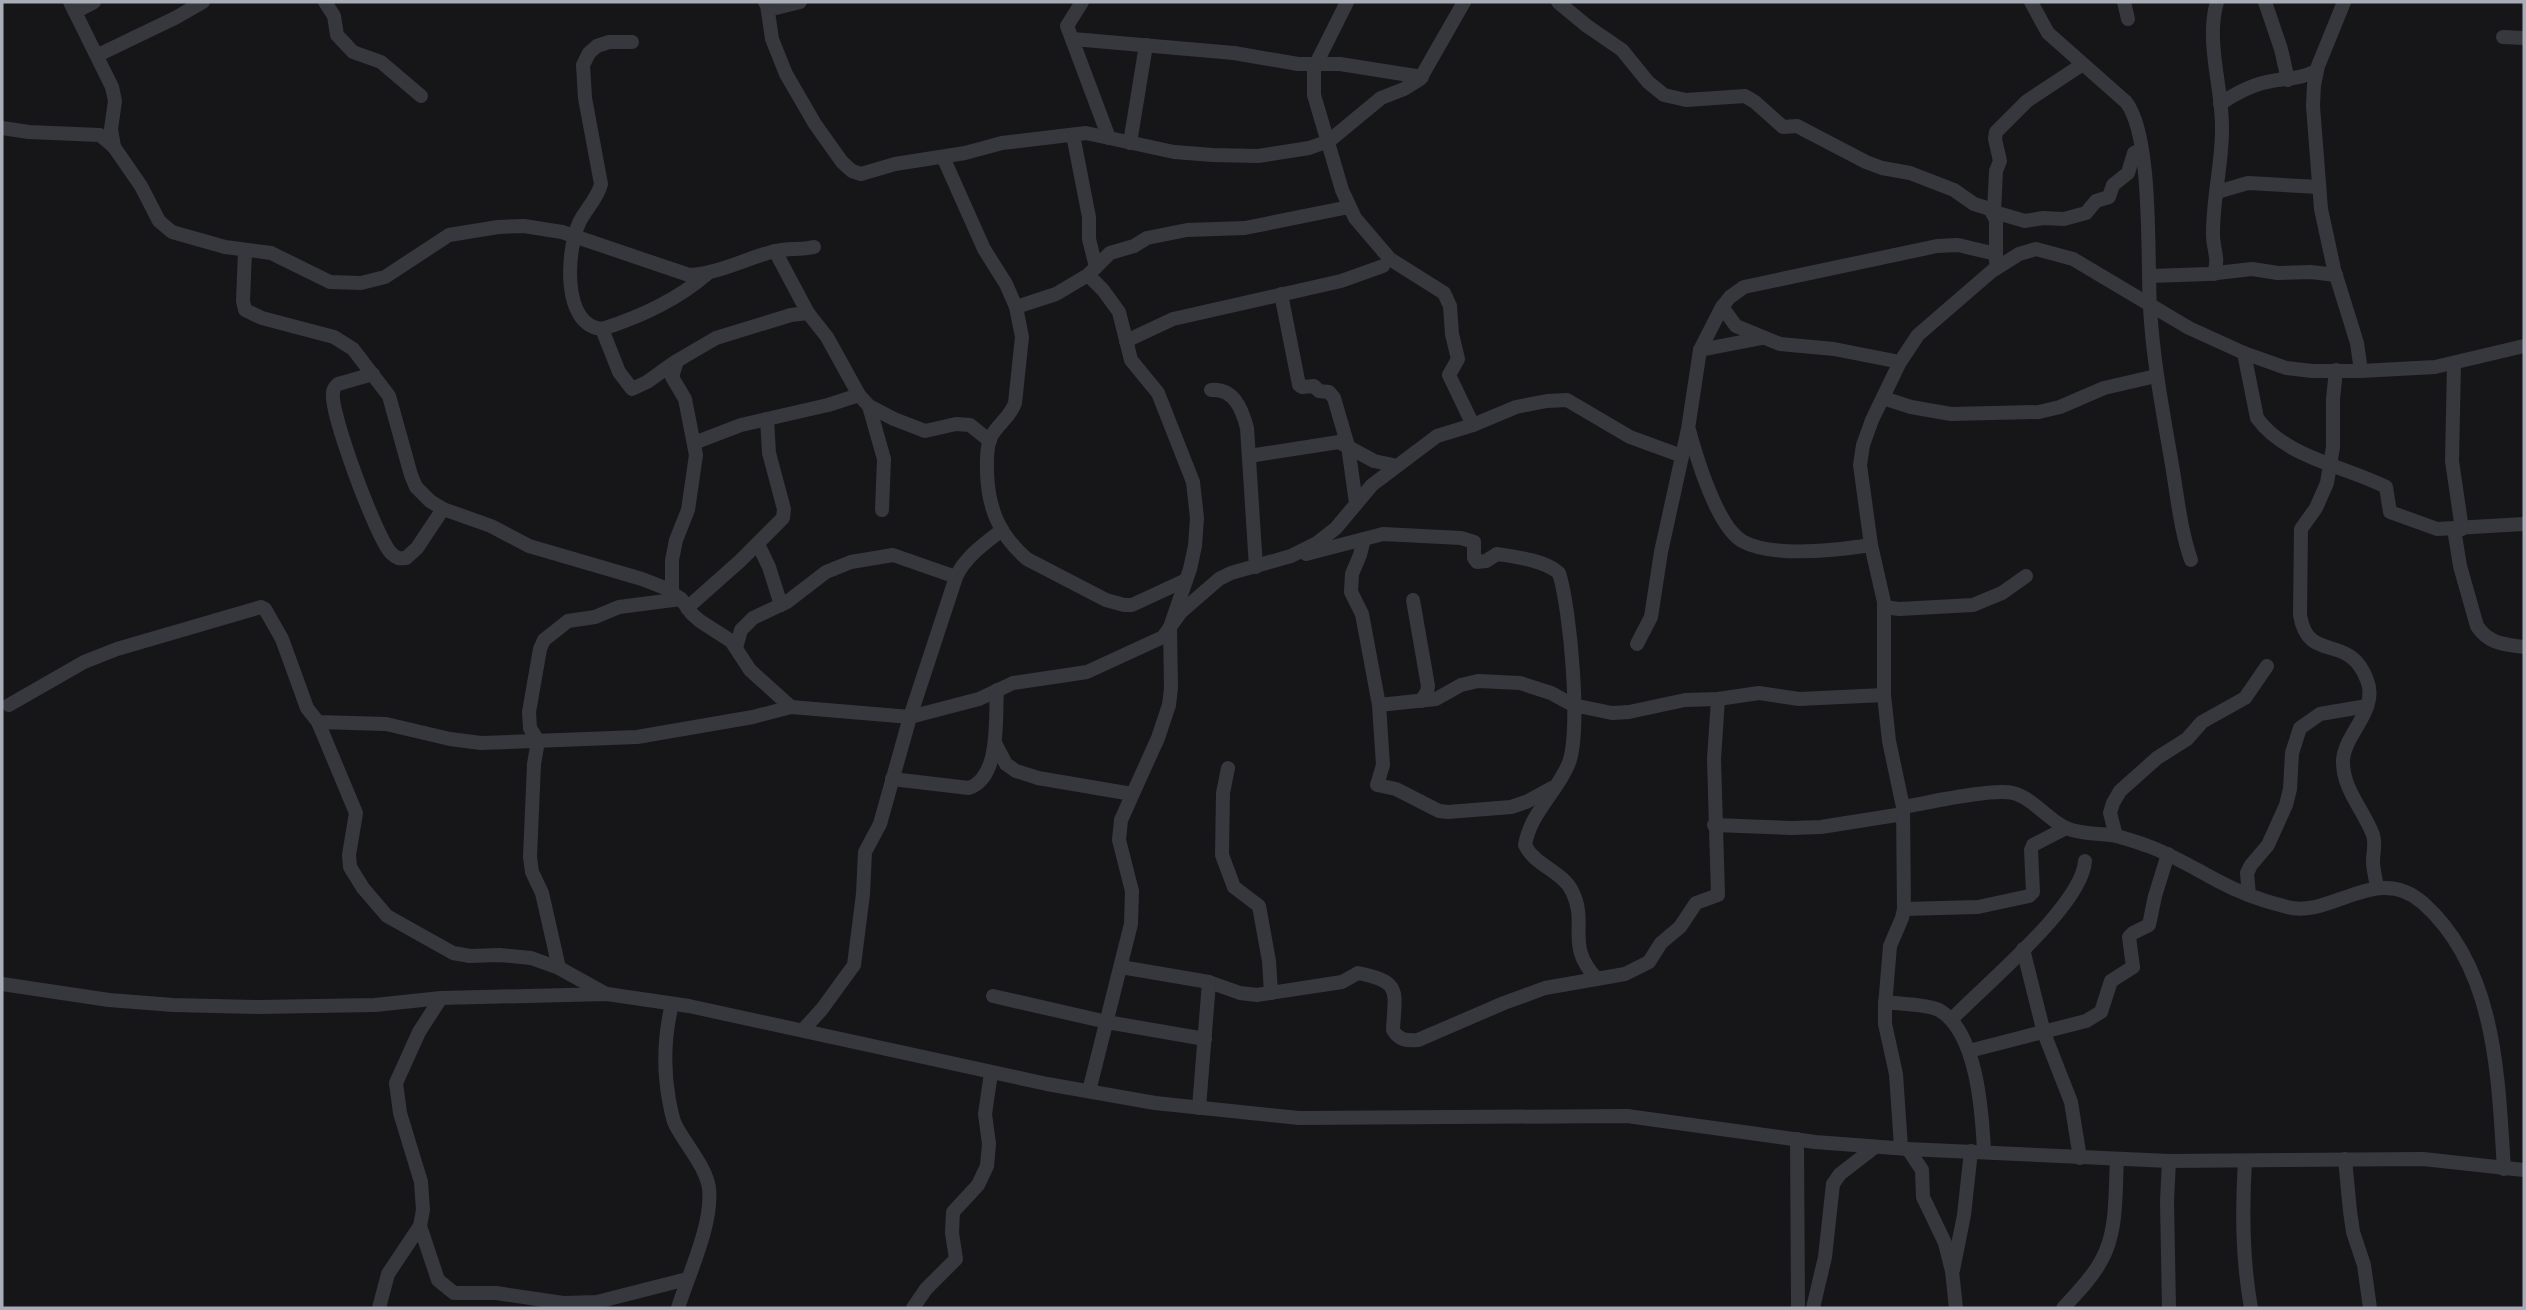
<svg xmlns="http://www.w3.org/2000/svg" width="2526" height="1310" viewBox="0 0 2526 1310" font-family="'Titillium Web',sans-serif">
  <rect width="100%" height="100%" fill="#161618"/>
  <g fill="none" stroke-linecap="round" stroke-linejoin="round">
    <!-- minor -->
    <g stroke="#37383d" stroke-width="14">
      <path d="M70,2L112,87L115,101L111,129L114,147"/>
      <path d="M325,2L334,16L337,35L353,52L381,62L421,96"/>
      <path d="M765,2L767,5L776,8L800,2"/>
      <path d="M1082,2L1067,26L1109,138"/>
      <path d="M1347,2L1314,68V95L1342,190L1355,218L1390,259L1444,293L1450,306L1452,334L1458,359L1449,375L1473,425"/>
      <path d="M1558,2L1587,26L1622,50L1648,82L1664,95L1686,100L1745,96L1755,102L1783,127L1797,126L1866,162L1882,168L1910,173L1954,190L1974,204L1990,209L1996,220V262"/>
      <path d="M2031,2L2048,33L2126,102C2153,136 2147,261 2150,307C2153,363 2164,417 2173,471C2178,502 2181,531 2191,560"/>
      <path d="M2124,2L2128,19"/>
      <path d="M2265,2L2281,49L2288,80"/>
      <path d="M2344,2L2318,66L2314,85L2313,106L2321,209L2334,269L2357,343L2361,371"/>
      <path d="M767,5L772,39L786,74L815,124L842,162L852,171L861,174L895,164L965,153L1002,143L1086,133L1174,152L1213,155L1258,156L1309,148L1329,141L1381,98L1404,89L1420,79L1464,2"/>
      <path d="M75,12L94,2"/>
      <path d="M2503,37L2524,38"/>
      <path d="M1073,39L1234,53L1298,64H1340L1422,77"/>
      <path d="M632,42H609L597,46L589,53L583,65L585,98L601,184C598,198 585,210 579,223C567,250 561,325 602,329C640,317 677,300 707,274"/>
      <path d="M98,55L175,18L203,2"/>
      <path d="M2083,64L2027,101L1996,132L1995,139L2000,161L1996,171L1994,212L2025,221L2043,218L2064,219L2086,213L2096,201L2109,197L2113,185L2128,173L2134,153L2141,150"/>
      <path d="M2220,104C2236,93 2252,84 2272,81C2291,77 2297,80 2316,71"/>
      <path d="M2,128L29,132L100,135L114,147L141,186L159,221L172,232L225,247L271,253L330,282L361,283L385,277L449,235L498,227L524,226L562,232L689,275C718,274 747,258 775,251C788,248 801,250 814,247"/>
      <path d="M1073,135L1089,217V239L1096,267"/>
      <path d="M1130,143L1146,45"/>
      <path d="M943,157L984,249L1006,284L1016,307L1022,337L1015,403C1010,418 996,425 990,439C986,450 987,461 987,472C988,508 999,535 1027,559L1106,600L1124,605H1132L1186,580"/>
      <path d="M2217,192L2248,183L2319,187"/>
      <path d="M245,251L243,301L245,310L262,318L334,337L353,349L389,396L411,475L416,487L430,501L443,509L491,526L529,546L642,579L665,588L681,599L692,614L700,621L731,641L750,670L791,707"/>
      <path d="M775,251L808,313L827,337L859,395L869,406L894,419L925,431L956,424L970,425L990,441"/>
      <path d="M2214,274C2220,257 2212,248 2213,232C2213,198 2222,164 2222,130C2223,88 2205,43 2217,2"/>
      <path d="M1088,275L1103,290L1119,312L1131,360L1158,393L1193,482L1197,518L1195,546L1190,569L1170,627L1171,688L1169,705L1158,738L1121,820L1119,840L1132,891L1131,924L1089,1091"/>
      <path d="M2150,276L2208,274L2252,269L2278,273L2311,272L2336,275"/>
      <path d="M1281,294L1299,385L1302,387L1314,386L1319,391L1329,392L1334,398L1348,446L1356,503"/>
      <path d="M1016,307L1056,294L1088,275L1110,253L1134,246L1147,238L1187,230L1245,228L1349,207"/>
      <path d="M1722,307L1736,326L1780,344L1834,349L1900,362"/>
      <path d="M602,329L619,372L632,389L647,382L675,362L716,338L791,315L808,313"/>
      <path d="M1126,341L1173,319L1341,281L1383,266"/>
      <path d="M1700,350L1762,338"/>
      <path d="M2244,353L2257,418C2286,458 2345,466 2386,487L2390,512L2437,529L2524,524"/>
      <path d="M2454,364L2452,461L2462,529"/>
      <path d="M2336,370L2333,399V447L2327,483L2316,508L2301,529L2300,615C2308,665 2349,631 2367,680C2379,710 2345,733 2343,760C2342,789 2364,810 2373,835C2376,844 2373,852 2373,861C2373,870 2376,879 2377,888"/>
      <path d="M373,374L338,384C335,387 333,388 333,393C330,413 376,537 391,553C396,558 399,559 406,558L417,548L443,509"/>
      <path d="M1211,390C1234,388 1242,409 1247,428L1256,567"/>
      <path d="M1883,398L1911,407L1951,414L2039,412L2060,407L2104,388L2156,376"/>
      <path d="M869,406L884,459L882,510"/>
      <path d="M1689,430C1697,459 1717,526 1742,541C1772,558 1838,550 1871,545"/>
      <path d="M694,443L741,425L828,405L859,395"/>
      <path d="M1249,456L1339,442L1374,461L1393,465"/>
      <path d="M2454,529L2460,566L2477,626C2489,644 2504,644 2524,647"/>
      <path d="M1364,539L1360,555L1352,574L1351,592L1362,614L1379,705L1383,765L1377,785L1396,789L1439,811L1448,812L1511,807L1526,802L1552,788"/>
      <path d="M758,544L769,567L781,605"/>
      <path d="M1306,554L1383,534L1461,538L1474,542V558L1477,562L1486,561L1497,554C1516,557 1544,560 1559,573C1570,607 1582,734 1568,765C1556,793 1530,814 1525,845C1534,865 1562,871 1572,891C1589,925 1564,944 1597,979"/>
      <path d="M672,593V560L676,540L688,510L696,455L685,399L672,377L677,361"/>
      <path d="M1413,600L1428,686L1427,692L1421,701"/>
      <path d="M1884,607L1899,609L1973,605L2002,593L2026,576"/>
      <path d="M687,608L740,561L783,518L784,509L769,453L767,419"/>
      <path d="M1637,644L1651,617L1661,552L1688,429L1700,350L1722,307L1730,297L1744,287L1937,246L1958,245L1996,254"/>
      <path d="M736,648L741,630L753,618L787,602L826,572L851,562L893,555L956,577"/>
      <path d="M9,705L84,662L117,649L261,607L265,609L282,639L307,708L318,722L386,724L450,739L481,743L637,737L753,717L791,707L910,717L979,699L1013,683L1087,672L1163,637L1181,612L1219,579L1231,573L1291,556L1317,543L1336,528L1372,485L1437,436L1473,425L1516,407L1547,401L1567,400L1630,437L1682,456"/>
      <path d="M1379,705L1436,699L1461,685L1478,681L1520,683L1551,693L1573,705L1612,713L1629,712L1685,700L1718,699L1759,693L1799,699L1884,695"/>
      <path d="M318,722L356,813L349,855L350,867L363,888L387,916L453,953L470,956L499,955L531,958L559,968L606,994"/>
      <path d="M995,743L1006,764L1016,771L1038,778L1132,794"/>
      <path d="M1228,768L1223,793L1222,855L1234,887L1259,906L1269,961L1271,993"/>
      <path d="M892,779L969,788C1001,777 995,718 997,690"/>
      <path d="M1903,807C1927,803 1992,788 2013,793C2033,798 2047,819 2066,828C2083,835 2100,833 2117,836C2127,839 2138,842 2148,846C2173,855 2195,869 2218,881C2240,893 2263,901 2287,907C2331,919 2377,862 2423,903C2497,969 2498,1078 2504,1169"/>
      <path d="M1714,825L1791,828L1821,827L1903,814"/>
      <path d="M2116,836L2110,813L2113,803L2120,791L2157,758L2187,739L2202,722L2245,698L2267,666"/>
      <path d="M2249,895L2247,873L2251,865L2268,845L2286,805L2290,789L2292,753L2300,728L2320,714L2367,706"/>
      <path d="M1904,909L1978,907L2029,896L2033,892L2031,850L2033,845L2066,828"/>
      <path d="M2023,949L2044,1033L2071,1102L2080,1158"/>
      <path d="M1121,967L1209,982L1240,993L1257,995L1342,982L1358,973C1402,982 1395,990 1393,1030C1399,1040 1406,1041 1418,1040L1504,1003L1545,988L1625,974L1649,962L1661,943L1680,927L1696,903L1718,895L1714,759L1718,699"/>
      <path d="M559,968L542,893L532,872L530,857L534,764L538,741L530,728L529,712L540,649L544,640L568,621L595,617L619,607L681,599"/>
      <path d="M2,984L109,1000L173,1005L258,1007L375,1005L441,998L607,994L689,1006L1047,1084L1155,1103L1299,1118L1627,1116L1815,1142L1908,1149L2169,1161L2423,1159L2524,1170"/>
      <path d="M993,996L1107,1022L1205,1039"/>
      <path d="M1885,1002C1899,1004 1927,1004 1939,1010C1977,1032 1982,1111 1984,1151"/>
      <path d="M672,1004C664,1037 663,1067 669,1100C671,1109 672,1119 676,1126C686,1145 706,1167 709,1188C713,1224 689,1273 678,1308"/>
      <path d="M1951,1020C1983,986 2082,906 2085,861"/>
      <path d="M803,1030L822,1009L854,965L863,894L865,852L880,824L910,717L956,577C965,557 985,543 1002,530"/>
      <path d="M1969,1051L2086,1021L2101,1012L2111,981L2133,967L2129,937L2133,933L2149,925L2155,896L2168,854"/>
      <path d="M1199,1108L1209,982"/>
      <path d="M1797,1139L1798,1308"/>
      <path d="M1901,1147L1896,1074L1885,1024V1006L1890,946L1902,918L1904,909L1903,807L1889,741L1884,695V602L1871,545L1860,465L1863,445L1872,420L1900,362L1918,335L1992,271L2019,254L2036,249L2073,259L2189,328L2244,353L2286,368L2312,371H2361L2435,367L2524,346"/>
      <path d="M1908,1149L1922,1170L1923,1197L1945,1243L1952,1271L1956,1308"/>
      <path d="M2345,1159L2350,1211L2353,1232L2364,1265L2370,1308"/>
      <path d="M2245,1161C2242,1211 2242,1258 2251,1308"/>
      <path d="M420,1226L438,1280L454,1293H496L563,1303L597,1302L687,1279"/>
      <path d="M1953,1270L1964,1215L1971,1151"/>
      <path d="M379,1308L388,1274L420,1226L423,1210L421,1182L400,1113L396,1083L419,1032L441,998"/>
      <path d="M913,1308L926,1289L956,1259L952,1233L953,1212L978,1185L987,1166L989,1144L985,1114L991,1073"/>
      <path d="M1813,1308L1825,1257L1833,1184L1840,1174L1875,1147"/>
      <path d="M2063,1308C2076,1294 2092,1278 2101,1261C2118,1232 2115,1192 2117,1159"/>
      <path d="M2169,1308L2167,1201L2169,1161"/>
    </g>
  </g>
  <!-- border -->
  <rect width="2526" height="1310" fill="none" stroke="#a8adb8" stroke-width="7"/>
</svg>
